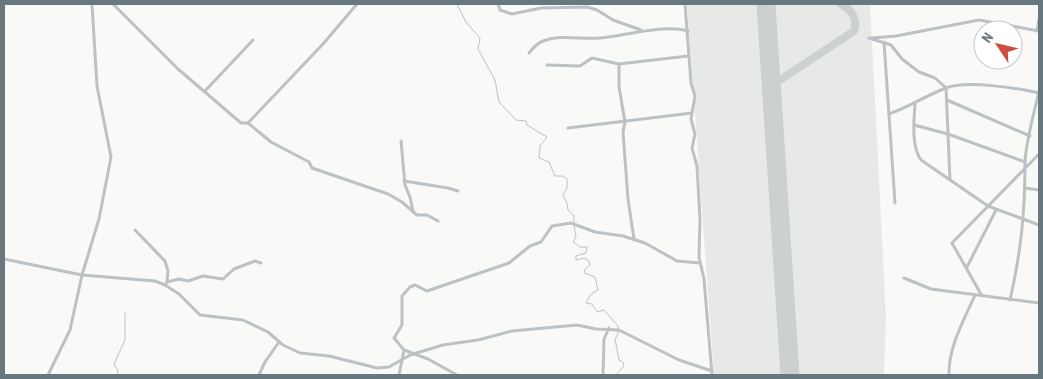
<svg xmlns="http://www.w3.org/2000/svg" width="1043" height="379" viewBox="0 0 1043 379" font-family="'Roboto Condensed',sans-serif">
  <rect width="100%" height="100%" fill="#f9f9f7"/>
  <!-- built -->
  <path fill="#e7e9e7" d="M687,4H870L886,316L884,375H714Z"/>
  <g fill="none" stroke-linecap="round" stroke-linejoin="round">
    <!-- stream -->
    <g stroke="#b7c3c5" stroke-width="1">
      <path d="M457,4L466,22L480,38L478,49L495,80L499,102L516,120L526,121L527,125L547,137L540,146L539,158L549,162L555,176H563L567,179V188L563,195L567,203L568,210L574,216V222"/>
      <path d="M574,226L576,237L573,242L580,247H587L586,253L576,256V260L584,258L589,261L590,265L585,269L584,273L595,277L598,290L590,295L586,303L592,304L597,312L604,310L618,326V334L615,339L619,360L623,362L624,366L616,375"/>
      <path d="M117,375L118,371L114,364L125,340V313"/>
    </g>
    <!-- taxiway -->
    <path stroke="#ccd0d0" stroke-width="8" d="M771,86L854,31C858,19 852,10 841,4"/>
    <!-- runway -->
    <path stroke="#ccd0d0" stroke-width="19" d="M766,4L790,375"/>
    <!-- minor -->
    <g stroke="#bcc2c4" stroke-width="3">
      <path d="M113,4L178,69L241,123H248L323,44L357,4"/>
      <path d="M498,4L500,10L512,14L541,8L587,7L597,10L613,20L641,30"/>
      <path d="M685,4L691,83L695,96L691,119L695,134L692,148L697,166L700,219L699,257L704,279L712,375"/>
      <path d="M1037,31L1039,19"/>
      <path d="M869,38L891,45L902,59L919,72L935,78L946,88L950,180"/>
      <path d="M872,38L896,36L979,20L1039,31"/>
      <path d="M884,42L895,203"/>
      <path d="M529,53C533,48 537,43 543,41C562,34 581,40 600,38C625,36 663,24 688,31"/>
      <path d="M619,64V87L625,122L623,132L628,199L634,239"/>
      <path d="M547,65L580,66L592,58L619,64L688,56"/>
      <path d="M205,91L253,40"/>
      <path d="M947,100L1030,136"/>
      <path d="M915,104C914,121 911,146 921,160L988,206L1039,225"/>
      <path d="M889,114C909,107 927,95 946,88C967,80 1017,88 1039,93"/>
      <path d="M248,123L271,142L309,162L312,168L388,194L402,202L417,215H427L438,221"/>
      <path d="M914,125L948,134L1025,162"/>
      <path d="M568,128L692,113"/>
      <path d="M401,141L405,185L410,197L413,211"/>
      <path d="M404,181L448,188L458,191"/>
      <path d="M1025,188L1039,190"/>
      <path d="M135,230L165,261L168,271L167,282"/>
      <path d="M4,259L82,275L155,281L165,285L179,294L200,315L243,320L268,332L283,345L300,353L329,356L377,368L389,367L410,355L443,345L478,340L512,331L577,325L596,329L619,330L679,360L712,371"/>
      <path d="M967,267L996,210"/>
      <path d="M904,278L931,289L1039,303"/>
      <path d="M165,285L167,282L179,279L188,281L203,276L223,279L234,269L255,261L261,263"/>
      <path d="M982,296L952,243L1039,154"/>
      <path d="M1010,300C1021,252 1025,212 1025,163C1025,144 1035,110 1039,91"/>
      <path d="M404,350L428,359L457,375"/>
      <path d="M48,375L70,330L82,275L99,219L111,157L97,86L92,4"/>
      <path d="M259,375L265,362L279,342"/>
      <path d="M399,375L404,350L394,338L402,325V296L410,287L415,285L427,291L509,263L530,246L541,242L552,226L571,223L595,232L623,236L645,243L677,261L700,263"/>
      <path d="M603,375L604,339L609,328"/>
      <path d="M949,375C948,348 964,320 975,295"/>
    </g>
  </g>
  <!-- border -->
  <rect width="1043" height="379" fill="none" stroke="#67787e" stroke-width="10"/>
  <!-- north arrow -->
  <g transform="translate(998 45) rotate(305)"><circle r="24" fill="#ffffff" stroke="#c2c9cb"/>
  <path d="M0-4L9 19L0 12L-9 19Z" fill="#cf4c41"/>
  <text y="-8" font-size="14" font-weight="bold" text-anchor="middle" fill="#67787e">N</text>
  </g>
</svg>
